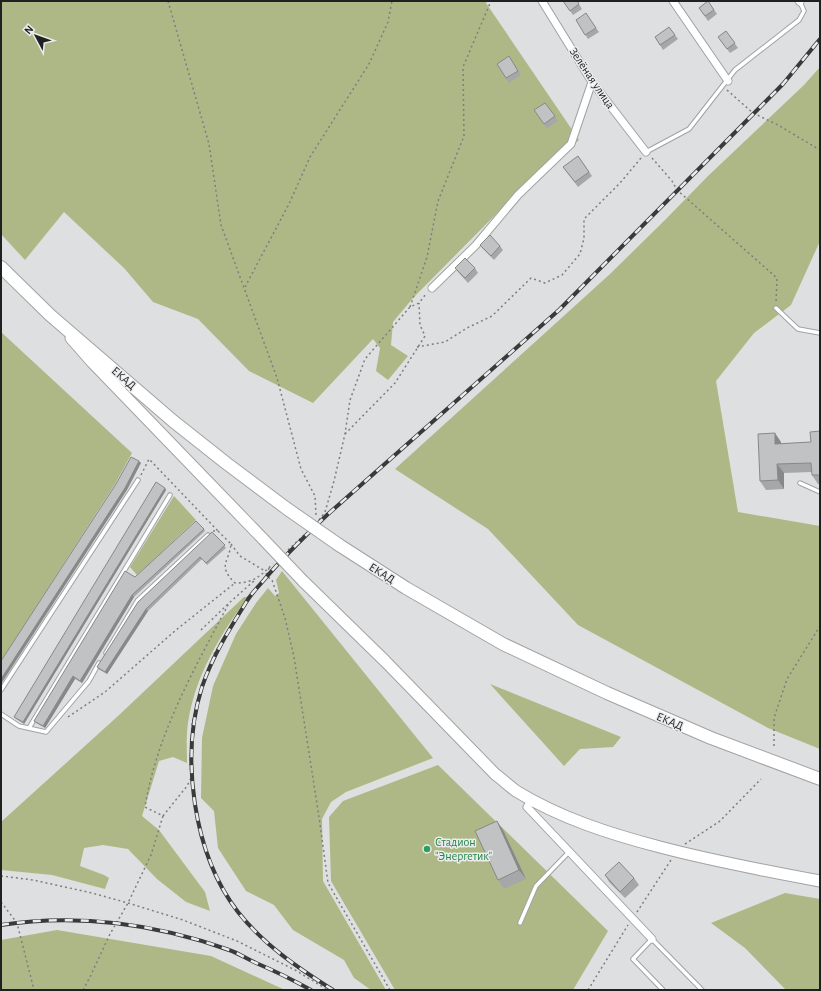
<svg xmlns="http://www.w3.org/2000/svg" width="821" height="991" viewBox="0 0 821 991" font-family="'Alegreya Sans',sans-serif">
  <rect width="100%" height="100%" fill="#dedfe0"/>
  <!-- green -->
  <g fill="#aeb886">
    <path d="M1,1H487L486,3L579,140L513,197L413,298L393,322L391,345L408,356L388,380L376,371L380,348L373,339L313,403L249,371L198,319L153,302L124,268L64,212L25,260L1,234Z"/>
    <path d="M820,67V241L791,305L754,333L716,381L738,512L820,526V749L768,728L578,625L488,529L395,469L610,274L665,220L708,176L804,85Z"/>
    <path d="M1,332L132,453L115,484L1,661Z"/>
    <path d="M174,496L196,520L137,575L130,567Z"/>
    <path d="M282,571L433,758L346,792L331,802L322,819L323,881L386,990H371L354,978L344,960L293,930L274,905L246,891L218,848L214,811L201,798L202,738L213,686L236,634L256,603L268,588L275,596L279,593L276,580Z"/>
    <path d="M244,597H248C220,635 195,676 188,723C186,736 187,750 187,763L173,757L159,761L142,816L159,830L205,892L210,911L186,902L157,879L128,849L103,845L84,848L80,866L104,875L109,878L105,889L52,875L1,870V822L118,716Z"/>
    <path d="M490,684L621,737L613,747L580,749L564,766Z"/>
    <path d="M438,765L608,931L573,990H395L331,881L329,817L343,801Z"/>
    <path d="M785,893L820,899V990H786L745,948L711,923Z"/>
    <path d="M57,930L211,956L285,990H1V940Z"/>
  </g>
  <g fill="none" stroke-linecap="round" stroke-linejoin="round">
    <defs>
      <g id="service">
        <path d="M646,152L689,129L735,70L799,20L804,11L800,2"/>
        <path d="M776,308L798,329L820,333"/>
        <path d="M800,483L820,492"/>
        <path d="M106,653L138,600L208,535"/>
        <path d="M1,690L138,480"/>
        <path d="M1,714L19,726L46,732L89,681L99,663"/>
        <path d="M29,728L170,495"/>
        <path d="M520,923L536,886L569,852"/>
        <path d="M663,990L633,959L652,939L702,990"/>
      </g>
      <g id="minor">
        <path d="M542,1L592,82L646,152"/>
        <path d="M673,1L728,81"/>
        <path d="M799,1L800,2"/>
        <path d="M432,288L476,245L518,195L571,144L592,82"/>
        <path d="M532,800L527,807L652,939"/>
      </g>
      <g id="primary">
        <path d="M71,338L93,363L263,539"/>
        <path d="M303,581L385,661L495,774C502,779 509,786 516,791C560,818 610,834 660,847C713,861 766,871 820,881"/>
      </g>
      <g id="trunk">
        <path d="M1,267L50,315L173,421L226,463L286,508"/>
        <path d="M339,545L406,588L503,644L607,693L711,738L820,779"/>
      </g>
    </defs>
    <!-- service casing -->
    <use href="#service" stroke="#a1a2a3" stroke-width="5.5"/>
    <!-- minor casing -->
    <use href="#minor" stroke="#a1a2a3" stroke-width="9"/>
    <!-- primary casing -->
    <use href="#primary" stroke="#a1a2a3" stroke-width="13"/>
    <!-- trunk casing -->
    <use href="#trunk" stroke="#a1a2a3" stroke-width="14"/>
    <!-- path -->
    <g stroke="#7d7e7e" stroke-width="1.5" stroke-dasharray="2 3" stroke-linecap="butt">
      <path d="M168,1L209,144L221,225L277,378L301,469L315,496L316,515"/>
      <path d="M727,90L753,113L778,125L820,150"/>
      <path d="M652,158L672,181L677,190L777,278L776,302"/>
      <path d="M245,287L289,204L310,157L369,64L388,22L392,1"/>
      <path d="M410,307L427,257L438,201L464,136L463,67L491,1"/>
      <path d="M417,347L445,342L467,328L492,316L531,278L545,283L562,275L580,254L584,238V219L620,183L641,158"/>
      <path d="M345,434L395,383L425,336L420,325L419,303"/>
      <path d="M141,475L149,459L218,531"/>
      <path d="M319,520L325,512L334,481L345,434L350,400L365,359L410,307L419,303L426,294"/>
      <path d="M213,531H218L231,544C229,563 217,565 235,583C254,583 260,576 273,564"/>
      <path d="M231,544L240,556L265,571"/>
      <path d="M288,550L305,534"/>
      <path d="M269,568L267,576L272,580L285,618L294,657L319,817L328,883L390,990"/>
      <path d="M201,630L229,603L255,580"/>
      <path d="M68,717L105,692L176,630L235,583"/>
      <path d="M774,746V718L787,679L820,626"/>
      <path d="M163,816L187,786L191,778L190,764L192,724L201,686L214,654L248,597L265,577L267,572"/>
      <path d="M685,844L720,821L761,779"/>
      <path d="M1,876L33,880L92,893L128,903L183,920L237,941L295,970L328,990"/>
      <path d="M1,902L17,923L34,990"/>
      <path d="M637,912L671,860"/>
      <path d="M83,990L90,977L110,934L128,903L151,855L163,816L145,807C157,733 195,668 229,603"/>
      <path d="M588,990L628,925"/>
    </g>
    <!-- service -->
    <use href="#service" stroke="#fff" stroke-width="3.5"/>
    <!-- minor -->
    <use href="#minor" stroke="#fff" stroke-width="7"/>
    <!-- primary -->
    <use href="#primary" stroke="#fff" stroke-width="11"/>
    <!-- trunk -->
    <use href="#trunk" stroke="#fff" stroke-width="12"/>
    <defs>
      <g id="rail">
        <path d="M1,925C77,913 157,924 229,950C238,953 247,959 256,963C275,971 293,980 311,990"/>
        <path d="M333,990C298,968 264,945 238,912C193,854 180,756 202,687C212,657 230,628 247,601C251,594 258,587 264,580C283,557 305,536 327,515L559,310L783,84L820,39"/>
      </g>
    </defs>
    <!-- rail casing -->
    <use href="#rail" stroke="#393a3a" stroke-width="4"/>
    <!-- rail -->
    <use href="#rail" stroke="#ebeced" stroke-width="2.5" stroke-dasharray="8" stroke-linecap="butt"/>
    <defs>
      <path id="primary-bridge" d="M263,539L303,581"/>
      <path id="trunk-bridge" d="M286,508L339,545"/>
    </defs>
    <!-- primary-bridge casing -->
    <use href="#primary-bridge" stroke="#a1a2a3" stroke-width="13" stroke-linecap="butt"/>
    <!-- trunk-bridge casing -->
    <use href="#trunk-bridge" stroke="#a1a2a3" stroke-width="14" stroke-linecap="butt"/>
    <!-- primary-bridge -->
    <use href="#primary-bridge" stroke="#fff" stroke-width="11"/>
    <!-- trunk-bridge -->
    <use href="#trunk-bridge" stroke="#fff" stroke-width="12"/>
  </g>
  <!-- wall -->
  <g fill="#a6a7a8">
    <path d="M563,1H577L582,9L573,15Z"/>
    <path d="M708,1L717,14L708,21L699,8Z"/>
    <path d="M586,14L599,32L588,39L576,20Z"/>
    <path d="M669,27L678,39L663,50L655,37Z"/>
    <path d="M726,31L738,48L730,53L718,37Z"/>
    <path d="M509,56L521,75L509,83L497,64Z"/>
    <path d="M545,103L558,121L547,128L534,110Z"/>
    <path d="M578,156L592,176L578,187L563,167Z"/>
    <path d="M480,245L500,246L503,250L494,260L483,249Z"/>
    <path d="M455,268H475L478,273L468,283L458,272Z"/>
    <path d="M820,431V484H818L812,475V472L784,473V489L766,490L760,481L781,442V444L811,442Z"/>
    <path d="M165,488L166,490L24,724L16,719L14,717Z"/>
    <path d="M204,529L205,531L134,597L82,683L75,679L45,728L36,723L34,721L135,577Z"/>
    <path d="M212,532L226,548L207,565L202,559L148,611L107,674L98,669L97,667Z"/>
    <path d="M503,830L526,879L504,889L498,880Z"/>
    <path d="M605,875L634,878L639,885L625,898L609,882Z"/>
  </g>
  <!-- shaded-wall -->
  <g fill="#878888">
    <path d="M775,433L781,442L782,453L775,444Z"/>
    <path d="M139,461L141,463L127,490L1,684V679Z"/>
    <path d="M777,464L784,473V489L778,480Z"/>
    <path d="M165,488L166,490L24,724L23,722Z"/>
    <path d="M132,595L134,597L82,683L80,681Z"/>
    <path d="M146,609L148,611L107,674L105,672Z"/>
    <path d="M73,676L75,679L45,728L43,726Z"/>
    <path d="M497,821L503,830L526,879L519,870Z"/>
  </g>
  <!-- building -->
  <g fill="#c1c2c3" stroke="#878888">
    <path d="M563,1H577L579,4L570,11Z"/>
    <path d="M708,1L714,10L705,16L699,8Z"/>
    <path d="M586,13L596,28L585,35L576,20Z"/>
    <path d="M669,27L675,35L660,45L655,37Z"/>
    <path d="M726,31L735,43L727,49L718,37Z"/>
    <path d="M509,56L518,71L506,78L497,64Z"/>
    <path d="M545,103L555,116L544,124L534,110Z"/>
    <path d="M578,156L589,172L575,182L563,167Z"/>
    <path d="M490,235L500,246L491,256L480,245Z"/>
    <path d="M465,258L475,268L465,278L455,268Z"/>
    <path d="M820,431V475H812L811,463L777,464L778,480L760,481L758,434L775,433V444L811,442L810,432Z"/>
    <path d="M131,457L139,461L125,488L1,679V661L116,484Z"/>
    <path d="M156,482L165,488L23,722L14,717Z"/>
    <path d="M196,521L204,529L132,595L80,681L73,676L43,726L34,721L125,571L135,577Z"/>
    <path d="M212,532L225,545L206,563L200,557L146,609L105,672L97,667L138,602Z"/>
    <path d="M497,821L519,870L498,880L475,831Z"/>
    <path d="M619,862L634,878L620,892L605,875Z"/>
  </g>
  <!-- markers -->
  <circle fill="#2e9e5b" stroke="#ebeced" stroke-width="1.5" cx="427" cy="849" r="4"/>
  <g text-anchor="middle" stroke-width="3" stroke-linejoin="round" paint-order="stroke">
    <!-- street labels -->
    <g font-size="12" fill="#1f2020" stroke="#ebeced">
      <text transform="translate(592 78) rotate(56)" y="4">Зелёная улица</text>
      <text transform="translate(124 378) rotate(41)" y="4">ЕКАД</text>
      <text transform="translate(382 573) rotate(32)" y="4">ЕКАД</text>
      <text transform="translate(670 721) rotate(23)" y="4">ЕКАД</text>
    </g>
    <!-- leisure labels -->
    <g font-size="12" fill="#27864d" stroke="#ebeced" text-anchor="start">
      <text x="435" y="846">Стадион<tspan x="435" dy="14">"Энергетик"</tspan></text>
    </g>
  </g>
  <!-- border -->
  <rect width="821" height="991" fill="none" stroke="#1f2020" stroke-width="4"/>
  <!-- north arrow -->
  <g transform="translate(36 36) rotate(311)" stroke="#ebeced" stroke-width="3" paint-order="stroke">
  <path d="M0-3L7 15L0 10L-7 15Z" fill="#1f2020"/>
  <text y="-6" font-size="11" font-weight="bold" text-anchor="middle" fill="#1f2020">N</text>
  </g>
</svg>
